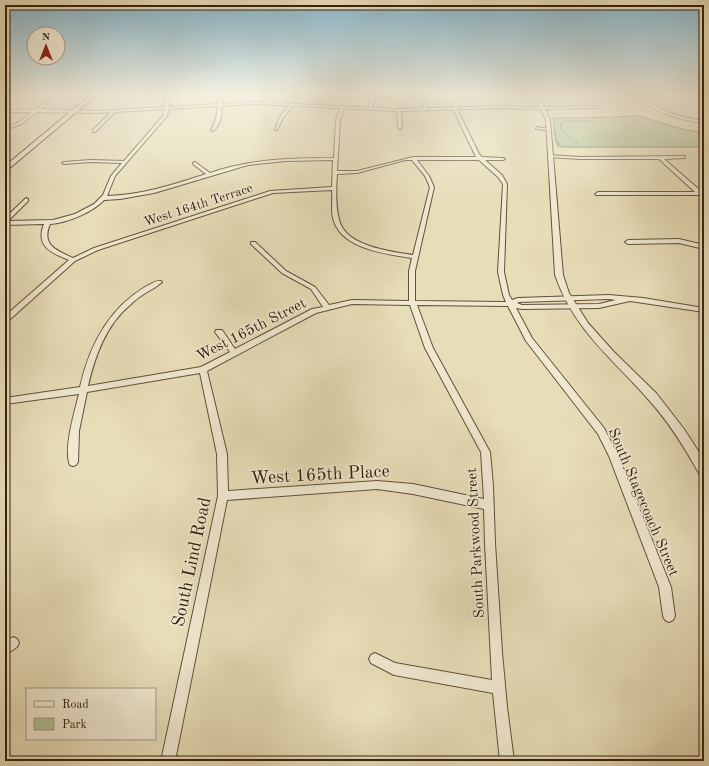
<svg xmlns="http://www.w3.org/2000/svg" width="709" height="766" viewBox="0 0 709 766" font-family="'Old Standard TT',serif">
  <rect width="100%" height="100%" fill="#e7ddb8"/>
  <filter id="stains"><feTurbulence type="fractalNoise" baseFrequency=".005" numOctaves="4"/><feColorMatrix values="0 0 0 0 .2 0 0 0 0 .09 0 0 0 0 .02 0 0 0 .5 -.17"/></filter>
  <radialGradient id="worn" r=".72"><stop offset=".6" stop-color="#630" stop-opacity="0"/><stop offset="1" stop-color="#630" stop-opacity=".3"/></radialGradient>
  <!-- green -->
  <path fill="#afc294" stroke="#727251" d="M639,116L682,129L704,133V147H561L557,145L559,143H556L553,118H580Z"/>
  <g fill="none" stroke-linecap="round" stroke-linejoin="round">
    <!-- stream -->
    <g stroke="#717f6a" stroke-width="1">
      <path d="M571,139L561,128V123L566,121H590"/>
      <path d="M576,141L578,143"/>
    </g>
    <defs>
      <g id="minor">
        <path d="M148,93H154L129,98L127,97Z"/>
        <path d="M160,93H164L170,101L167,116L115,176L107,196C141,195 173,185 206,174L193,164V163L195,162L210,173C252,159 290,158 334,158L336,120L341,107L343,106L345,107L340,120L337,171H357L413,157H476L453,109L455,108L457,109L479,154L482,157L503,158L505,159L503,160H485L502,175L507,184L504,272L509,295L512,300L518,298L609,295L643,298L704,308V312L630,301L599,308L522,309L516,308L532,338L604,428L618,455L671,587L675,616L673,620L669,622L665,620L663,616L659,587L609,456L598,434L526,341L508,306L417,305L433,348L490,452L493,486L495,543L502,652L507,707L514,761H500L493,693L394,675L371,663L369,659L371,655L375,653L395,663L492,680L485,543L484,509L413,494L377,489L227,500L175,761H161L218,496L217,454L200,373L87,392L79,431L78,462L76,465L73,466L70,465C63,450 75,410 79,394L5,404V398L80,387C89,347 108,309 145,287C150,285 155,280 161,281L162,282C157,287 150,290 144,294C139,297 134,301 130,305C106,325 95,356 88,386L201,367L230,352L215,332L216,330H222L235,349L312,309L323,307L311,289L282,273L251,244V242H255L286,271L315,287L329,305L352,300L409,301V271L412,258C386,254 340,249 333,218C331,209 333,199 332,190L273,193L98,250L75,261L7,322H5V316L69,260C51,253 35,246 44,224L5,225V218L26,198L28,199V201L8,221L53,220L75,214L94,204L103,195L111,176L122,163L90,162L64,164L62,163L64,162L90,160L124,161L163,116L166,101ZM333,160L332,187L270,191L94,248L73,258C56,250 41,245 50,224C67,223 93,212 104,200L120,199L154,193L248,165L286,161ZM405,160H412L425,176L430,187L413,255C393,252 353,247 342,227C335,214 336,189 337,174L357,173ZM417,160H479L498,177L503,184L498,272L503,295L506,302L415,301V271L434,187L429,176ZM609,299L616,300L599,304L522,305L517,303L519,302ZM352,304L410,305L425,348L481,452L484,499L413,484L377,481L228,491L227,454L207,371L316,313Z"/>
        <path d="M217,93H221C222,105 224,123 213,131L211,130C218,118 219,106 217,93Z"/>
        <path d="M269,93H273L267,104H265Z"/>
        <path d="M321,93H325V96L318,106H316L321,96Z"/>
        <path d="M371,93H375L372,109L370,110L368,109Z"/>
        <path d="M420,93H424L428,111L425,110Z"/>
        <path d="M635,93H639C657,111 679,117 704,121V123C678,119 654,114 635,93Z"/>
        <path d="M56,94L59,95L21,124L8,129V127L19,122Z"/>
        <path d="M700,102H704V104H699Z"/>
        <path d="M291,103L294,104L283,118L277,130H275L279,118Z"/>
        <path d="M597,106L598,108L543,109L541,108L543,107Z"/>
        <path d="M399,109L401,110L402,128L400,129L398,128L397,110Z"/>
        <path d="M112,111L115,112L95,132H93V130Z"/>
        <path d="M537,127L550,129L548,130L536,129Z"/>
        <path d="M548,155L580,157L685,156V158H683L664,159L702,192L704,196L702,197L699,195H596L595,194L598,192H695L659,159H580L550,157H548Z"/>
        <path d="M679,239L704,245V249L679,243L628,244L625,242L628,240Z"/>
        <path d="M13,637L17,639L19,643L17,647L5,655V642Z"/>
      </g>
      <path id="tertiary" d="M529,93H533L542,102L550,120L563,275L569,293L588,323L614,352L656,393L684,429L704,460V476L700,475C685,448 669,422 648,399C611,357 574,330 555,275L546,120L541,109L498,108L399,111L255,104L97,113L5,112V110L43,109L97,111L255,102L399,109L498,106L540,107Z"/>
      <path id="secondary" d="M93,93H99L5,172V166Z"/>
    </defs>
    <!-- minor casing -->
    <use href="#minor" stroke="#625038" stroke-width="2"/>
    <!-- tertiary casing -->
    <use href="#tertiary" stroke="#625038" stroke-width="2"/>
    <!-- secondary casing -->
    <use href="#secondary" stroke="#36210e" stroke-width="2"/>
    <!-- minor -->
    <use href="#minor" fill="#efe9d1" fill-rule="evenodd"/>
    <!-- tertiary -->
    <use href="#tertiary" fill="#efe9d1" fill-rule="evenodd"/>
    <!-- secondary -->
    <use href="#secondary" fill="#efe9d1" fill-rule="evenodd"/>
  </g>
  <!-- sky -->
  <linearGradient id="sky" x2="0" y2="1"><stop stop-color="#88b8ce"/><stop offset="0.47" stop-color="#f4f0df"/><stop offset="1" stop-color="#f4f0df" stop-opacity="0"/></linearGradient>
  <rect width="709" height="200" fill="url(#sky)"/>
  <g text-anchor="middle" stroke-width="3.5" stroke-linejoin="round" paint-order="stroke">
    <!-- far-street labels -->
    <g font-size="13" fill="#36210e" stroke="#efe9d1">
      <text transform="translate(198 204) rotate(-18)" y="5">West 164th Terrace</text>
    </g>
    <!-- street labels -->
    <g font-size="15" fill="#36210e" stroke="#efe9d1">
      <text transform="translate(251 329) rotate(-27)" y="5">West 165th Street</text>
      <text transform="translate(644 502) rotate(67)" y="5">South Stagecoach Street</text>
      <text transform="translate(475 543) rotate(-93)" y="5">South Parkwood Street</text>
    </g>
    <!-- near-street labels -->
    <g font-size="18" fill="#36210e" stroke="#efe9d1">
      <text transform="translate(320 474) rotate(-3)" y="6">West 165th Place</text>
      <text transform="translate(191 562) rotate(-78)" y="6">South Lind Road</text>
    </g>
  </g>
  <!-- margin -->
  <rect width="709" height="766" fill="none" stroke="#e7ddb8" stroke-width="20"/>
  <rect x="6" y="6" width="697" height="754" fill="none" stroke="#36210e" stroke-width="2"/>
  <rect x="10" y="10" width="689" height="746" fill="none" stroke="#36210e"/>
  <!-- legend -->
  <rect x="26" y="688" width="130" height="52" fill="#efe9d1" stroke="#a59983"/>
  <rect x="34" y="701" width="20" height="6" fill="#efe9d1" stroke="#a59983"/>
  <text x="62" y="708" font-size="12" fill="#36210e">Road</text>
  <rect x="34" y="718" width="20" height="12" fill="#afc294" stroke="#a59983"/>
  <text x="62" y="728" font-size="12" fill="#36210e">Park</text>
  <!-- north arrow -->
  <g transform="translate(46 46)"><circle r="19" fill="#efe9d1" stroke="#a59983"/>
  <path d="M0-3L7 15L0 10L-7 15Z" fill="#8f2418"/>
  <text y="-6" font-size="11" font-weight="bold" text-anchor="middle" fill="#36210e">N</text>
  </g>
  <rect width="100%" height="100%" filter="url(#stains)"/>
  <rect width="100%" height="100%" fill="url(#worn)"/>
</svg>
